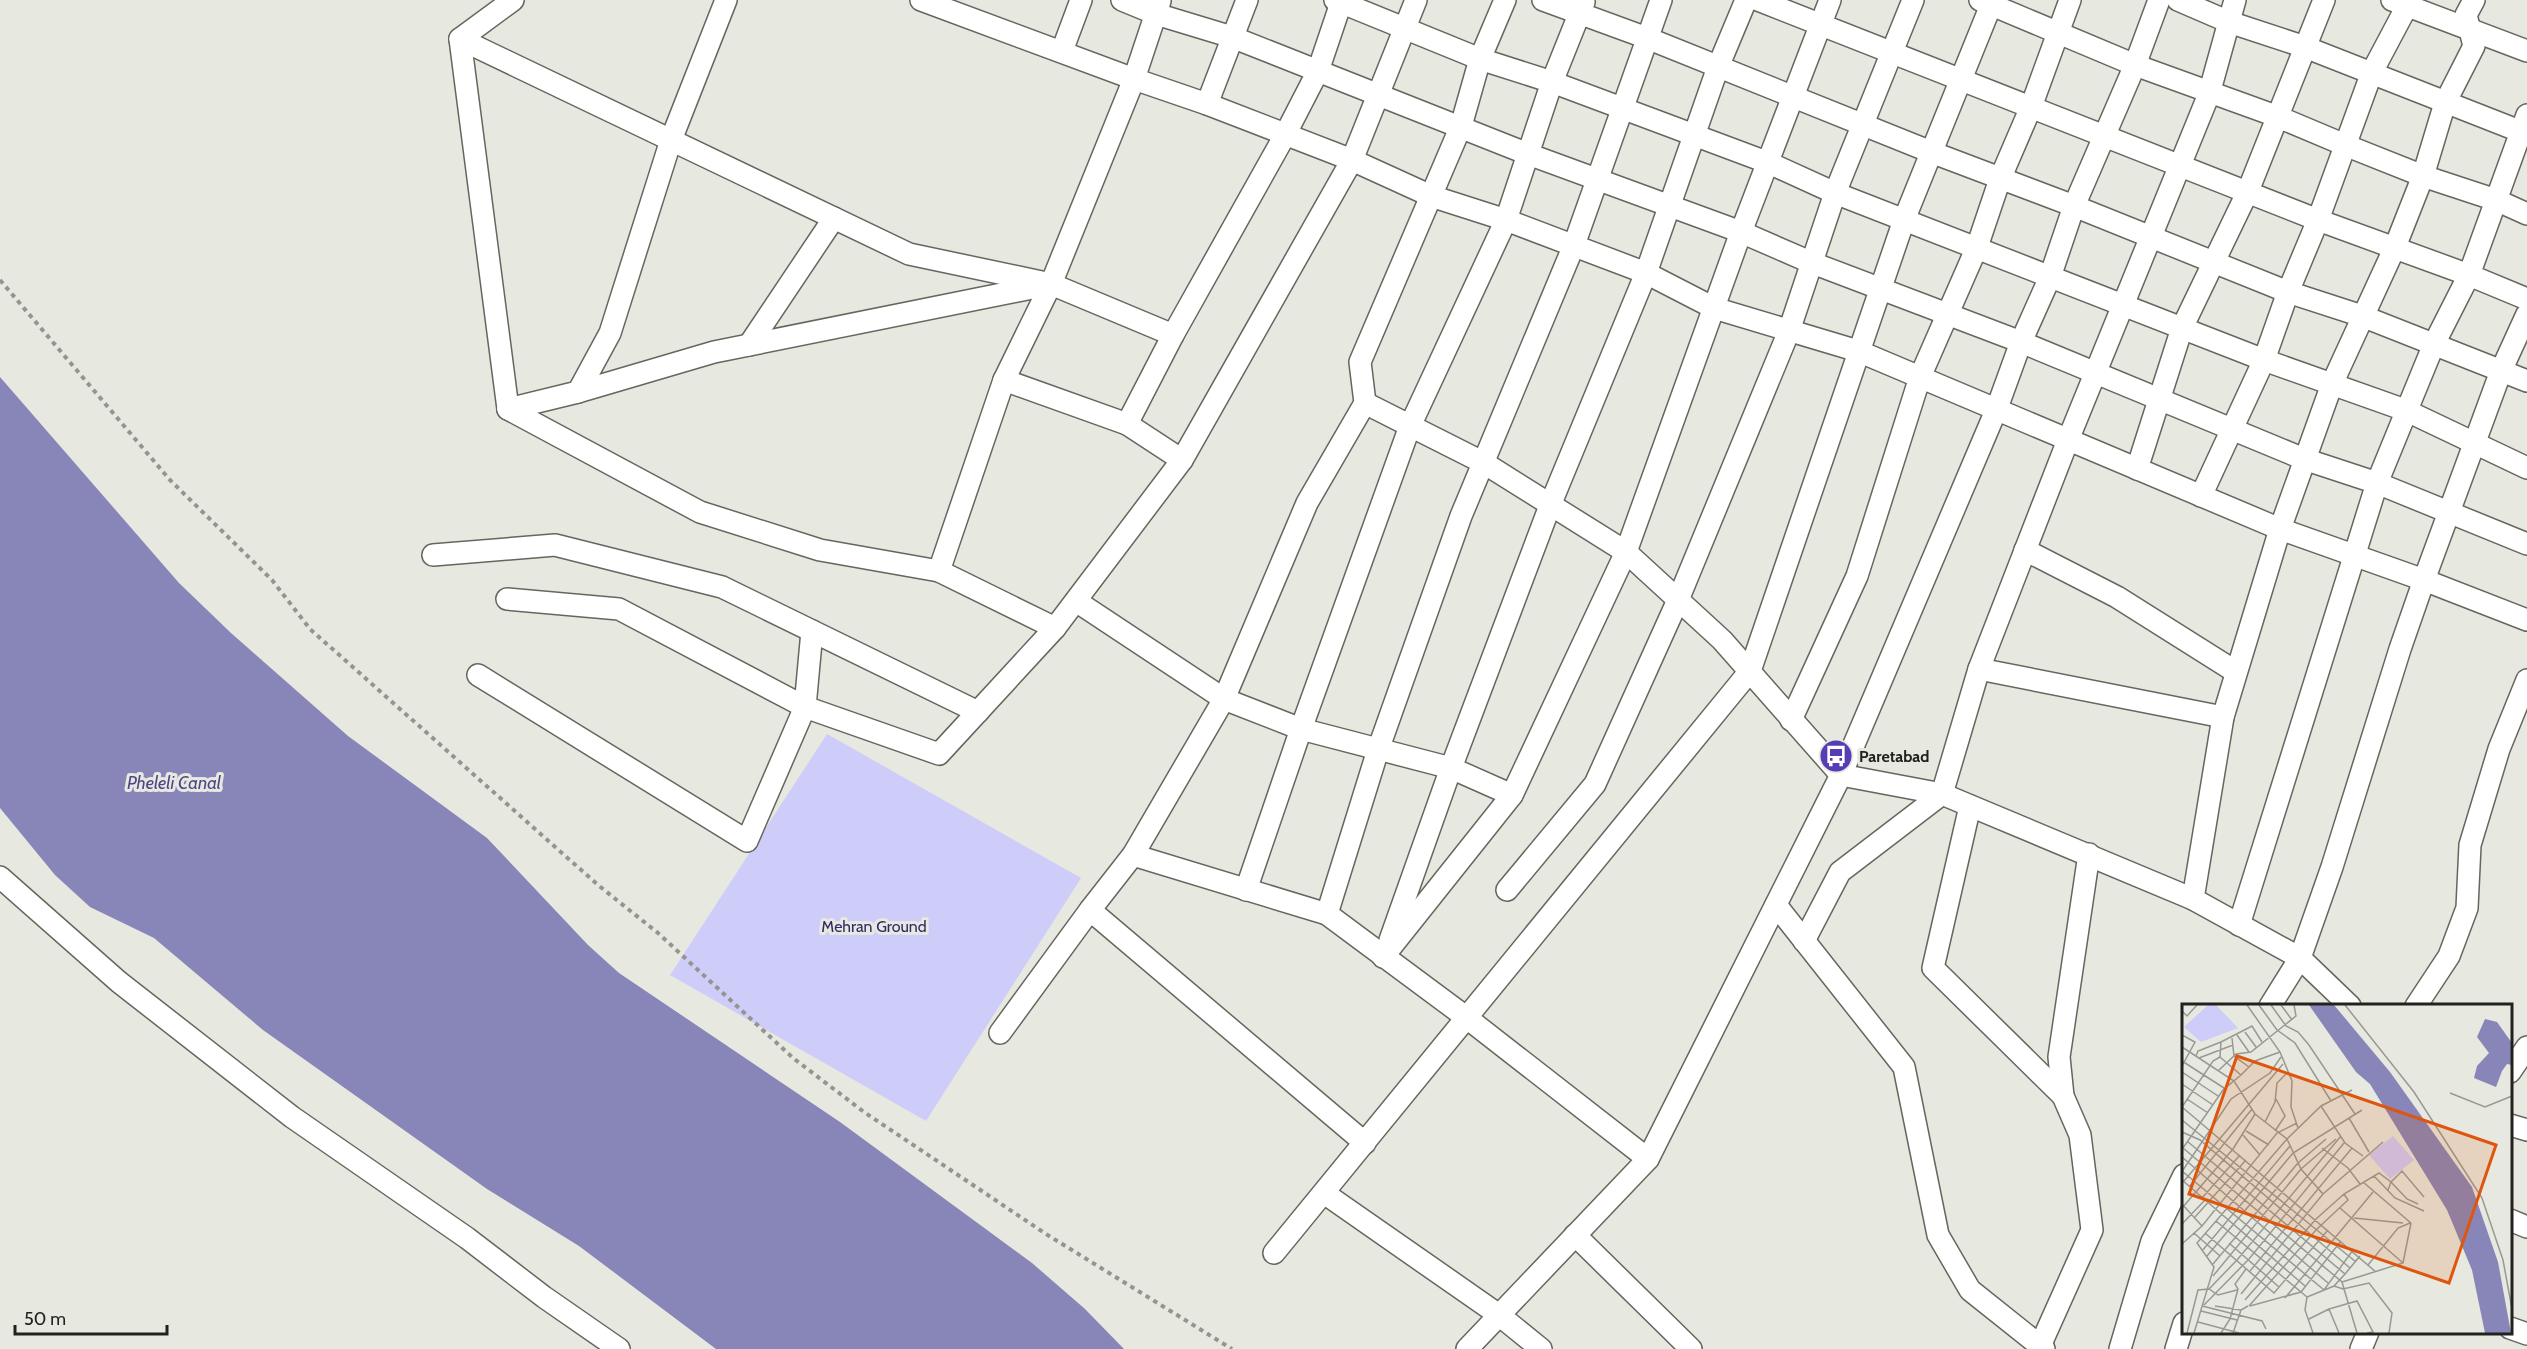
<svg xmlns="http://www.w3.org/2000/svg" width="2527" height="1349" viewBox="0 0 2527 1349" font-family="Cabin,sans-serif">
  <rect width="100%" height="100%" fill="#e7e8df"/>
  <!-- green -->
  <path fill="#ceccf9" d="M827,734L1081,878L926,1121L670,975Z"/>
  <!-- water -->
  <path fill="#8885b8" d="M0,377L179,583L231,633L348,736L487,838L588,945L619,973L840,1122L1032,1263L1085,1309L1124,1349H716L579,1246L487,1189L263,1030L154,938L90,907L55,875L0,808Z"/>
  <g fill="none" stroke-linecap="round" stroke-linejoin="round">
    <defs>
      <g id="minor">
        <path d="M921,0L1134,79L1207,104L1352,160L1431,196L1506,220L1646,273L1714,308L1858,351L2280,529L2424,580L2527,620"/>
        <path d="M1122,0L1156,14L1232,37L1528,154L1741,232L1810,262L2021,342L2304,459L2377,483L2527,544"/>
        <path d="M1335,0L1480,59L1552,82L1769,163L1835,193L2264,360L2405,410L2527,468"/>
        <path d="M1543,0L1647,38L1931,152L2074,206L2288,292L2362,316L2527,381"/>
        <path d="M1758,0L2318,220L2469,275L2527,299"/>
        <path d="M1980,0L2135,65L2276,116L2345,145L2423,176L2496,200L2527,214"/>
        <path d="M2178,0L2229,22L2305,47L2527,134"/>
        <path d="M2392,0L2527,51"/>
        <path d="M460,39L909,254L1051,284L1173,335"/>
        <path d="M1062,51L1081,0"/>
        <path d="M1207,104L1247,0"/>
        <path d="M749,345L834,218"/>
        <path d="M1004,380L1127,424"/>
        <path d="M578,392L714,352L1042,286"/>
        <path d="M1365,403L1484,463L1626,552L1722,640L1841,775L1942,794L2193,899L2300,958L2350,1006"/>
        <path d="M508,409L700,512L820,550L939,571L1055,628"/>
        <path d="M508,409L578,392L610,333L671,140L726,0"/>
        <path d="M508,409L460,39L513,0"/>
        <path d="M1182,460L1127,424L1173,335L1285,135L1318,71L1342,0"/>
        <path d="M2137,469L2182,328L2248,191L2324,0"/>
        <path d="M2201,496L2264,360L2288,292L2318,220L2372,72L2407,6"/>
        <path d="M2025,550L2117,597L2236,672"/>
        <path d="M433,555L555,545L722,587L978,712"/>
        <path d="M939,571L1004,380L1051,284L1134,79L1160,1"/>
        <path d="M1076,601L1224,699L1301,729L1451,768L1512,795"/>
        <path d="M812,631L805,707L939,754L1055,628L1182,460L1352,160L1416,0"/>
        <path d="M1979,669L2223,717"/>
        <path d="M478,675L747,841L805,707L619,609L507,599"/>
        <path d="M1791,720L1857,576L1920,377L1977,247L2000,179L2031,107L2070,0"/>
        <path d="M1970,806L1933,968L2063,1096"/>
        <path d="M1133,855L1327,914L1467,1018L1648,1159L1841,775L1997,408L2021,342L2050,277L2074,206L2135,65L2159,0"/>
        <path d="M0,877L119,982L292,1117L467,1238L544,1297L619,1349"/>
        <path d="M1246,890L1301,729L1410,426L1506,220L1552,82L1584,2"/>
        <path d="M1507,890L1595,784L1678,600L1789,331L1835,193L1913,0"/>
        <path d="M2193,899L2223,717L2280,529L2332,384L2395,247L2423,176L2445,103L2474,46L2466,15L2474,0"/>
        <path d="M1776,905L1904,1067L1938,1235L1970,1290L2044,1349"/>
        <path d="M1090,910L1365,1143"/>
        <path d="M1327,914L1378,750L1461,516L1574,245L1661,0"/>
        <path d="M2239,925L2377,483L2434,344L2469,275L2527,115"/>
        <path d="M1390,940L1451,768L1551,503L1646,273L1718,67L1746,0"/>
        <path d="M1804,941L1840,872L1942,794L1979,669L2068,440L2209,94L2235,0"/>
        <path d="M1383,957L1512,795L1626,552L1741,232L1830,0"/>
        <path d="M2270,1006L2300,958L2332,867L2400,649L2424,580L2501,371L2527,314"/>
        <path d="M2416,1006L2449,956L2467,908L2470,845L2499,749L2527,680"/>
        <path d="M1000,1033L1090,910L1133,855L1224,699L1307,503L1365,403L1360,362L1461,126L1480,59L1505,0"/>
        <path d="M2510,1072L2527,1047"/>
        <path d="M2510,1125L2527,1130"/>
        <path d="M1324,1193L1499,1315L1541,1349"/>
        <path d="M2510,1220L2527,1227"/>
        <path d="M1575,1235L1691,1349"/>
        <path d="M1274,1253L1750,671L1904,220L1993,0"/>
        <path d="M2510,1328L2527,1334"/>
        <path d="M2040,1346L2092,1230L2080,1135L2063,1096L2059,1057L2089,854"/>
        <path d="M1467,1349L1648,1159"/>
        <path d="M2120,1349L2152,1241L2184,1175"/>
        <path d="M2176,1349L2184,1323"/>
        <path d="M2361,1349L2368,1332"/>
      </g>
    </defs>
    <!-- minor casing -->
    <use href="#minor" stroke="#65665e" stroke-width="24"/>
    <!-- path -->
    <path stroke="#94958e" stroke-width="4" stroke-dasharray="4.5 4.5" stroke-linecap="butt" d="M0,280L170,480L272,580L310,629L598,885L658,933L793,1058L864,1112L1046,1234L1232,1349"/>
    <!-- minor -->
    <use href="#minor" stroke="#fff" stroke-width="21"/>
  </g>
  <!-- icons -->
  <defs>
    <symbol id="bus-disc" viewBox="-11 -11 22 22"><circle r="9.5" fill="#573db5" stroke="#e7e8df"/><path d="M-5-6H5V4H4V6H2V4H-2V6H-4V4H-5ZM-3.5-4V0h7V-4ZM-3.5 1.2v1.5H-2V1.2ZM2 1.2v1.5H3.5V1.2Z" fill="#fff"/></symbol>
  </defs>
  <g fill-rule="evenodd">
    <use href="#bus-disc" x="1817" y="737" width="38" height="38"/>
  </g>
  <g text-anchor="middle" stroke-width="6" stroke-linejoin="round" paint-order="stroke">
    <!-- poi labels -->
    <g font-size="16" font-weight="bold" fill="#21221e" stroke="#e7e8df" text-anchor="start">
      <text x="1859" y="762">Paretabad</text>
    </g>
    <!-- park labels -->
    <g font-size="16" fill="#332868" stroke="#e7e8df">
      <text x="874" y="932">Mehran Ground</text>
    </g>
    <!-- water labels -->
    <g font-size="18" font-style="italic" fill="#4f4689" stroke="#e7e8df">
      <text x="174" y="789">Pheleli Canal</text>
    </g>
  </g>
  <!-- overview -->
  <g transform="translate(2182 1004)">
    <rect width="330" height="330" fill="#e7e8df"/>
    <path d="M26,1H34L56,24L19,38L2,23ZM211,132L232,156L208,175L187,151Z" fill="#ceccf9"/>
    <path d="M127,1H152L208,68L290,183L316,258L329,329H303L290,266L265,206L188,80L174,68ZM303,15L315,18L330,39V61L325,60L320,67L314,83L292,74L295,62L307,49L295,33Z" fill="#8885b8"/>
    <path fill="none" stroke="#989992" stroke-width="1.5" d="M65,1L98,48L110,77L109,103L116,124M77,1L95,26L113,39L149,97M89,1L104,22L116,28L127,41L173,110M99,1L110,16M163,1L232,88L300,194L321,256L330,305M0,7L5,12L15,1M63,28L74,43M0,31L13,38L0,62M55,31L67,48M50,34L52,52L67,63M39,38L70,22L80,38M0,43L52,77L73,110L105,135L119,165L141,190M14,52L16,47L39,38L38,53L59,71L73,57L98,48M17,54L51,41M0,57L42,84M36,67L54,50L69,48L114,12L112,1M0,68L36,92M0,80L31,101M268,89L303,103L330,92M5,95L26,109M139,102L170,86M0,103L194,268M0,103L31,57L38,53M167,114L187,148M0,116L174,258M83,118L93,98L95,79L105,69M64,127L87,141M93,127L103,112L94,95M0,128L18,136L168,264M61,131L78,151M5,137L163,270L152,282L125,293L123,306L131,329M1,144L160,278L175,329M1,144L41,86L59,71M140,144L166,164L178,180M0,153L146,279M1,166L49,95L88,69L99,53M0,167L142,286L171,246M192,172L213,194L242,207M0,176L123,282M2,177L101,60M181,178L229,219M7,183L70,105M20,194L58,151M0,200L20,222M236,200L225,195L209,178L220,167L242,193M0,204L51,145L73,110M158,204L221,259M13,213L64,156M172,214L221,219M34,217L125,293M0,220L23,196M12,229L38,252M23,229L92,289L146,226M47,239L97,283M0,240L20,222L95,129L115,119M20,247L108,142M25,252L111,149L180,106M31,260L116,159L144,135M186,261L216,224L228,219M68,267L170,144M163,270L178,252M31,272L119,165L154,135M160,278L221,259L229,219M152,282L161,285L187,279L210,309L207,329M27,285L36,291L55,286M59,290L141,190L201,138M103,294L191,188M63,296L134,215L162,190L197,169L209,178L206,186M22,301L67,255L162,139M20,302L80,317L84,325M33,302L59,306M67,302L134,226L166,196L162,190M68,302L119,288L159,237M19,307L55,316M127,315L147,305M16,318L57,329M5,329L16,286L27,285L55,256L159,132M12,329L32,263L15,239L105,135L139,102L163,139L181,152M39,329L48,315L56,285L53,280L64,265M51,329L59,306L66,302M157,329L147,305L175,297L191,328L185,329"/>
    <path fill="#de560d" fill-opacity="0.15" stroke="#de560d" stroke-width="3" d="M55,52L314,141L267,279L7,190Z"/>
    <rect width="330" height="330" fill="none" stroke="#21221e" stroke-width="3"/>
  </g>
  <!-- scale -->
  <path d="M15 1325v9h152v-9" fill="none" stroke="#21221e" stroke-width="3"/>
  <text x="24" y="1325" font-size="18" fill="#21221e" stroke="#e7e8df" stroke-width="4.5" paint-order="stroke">50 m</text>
</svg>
